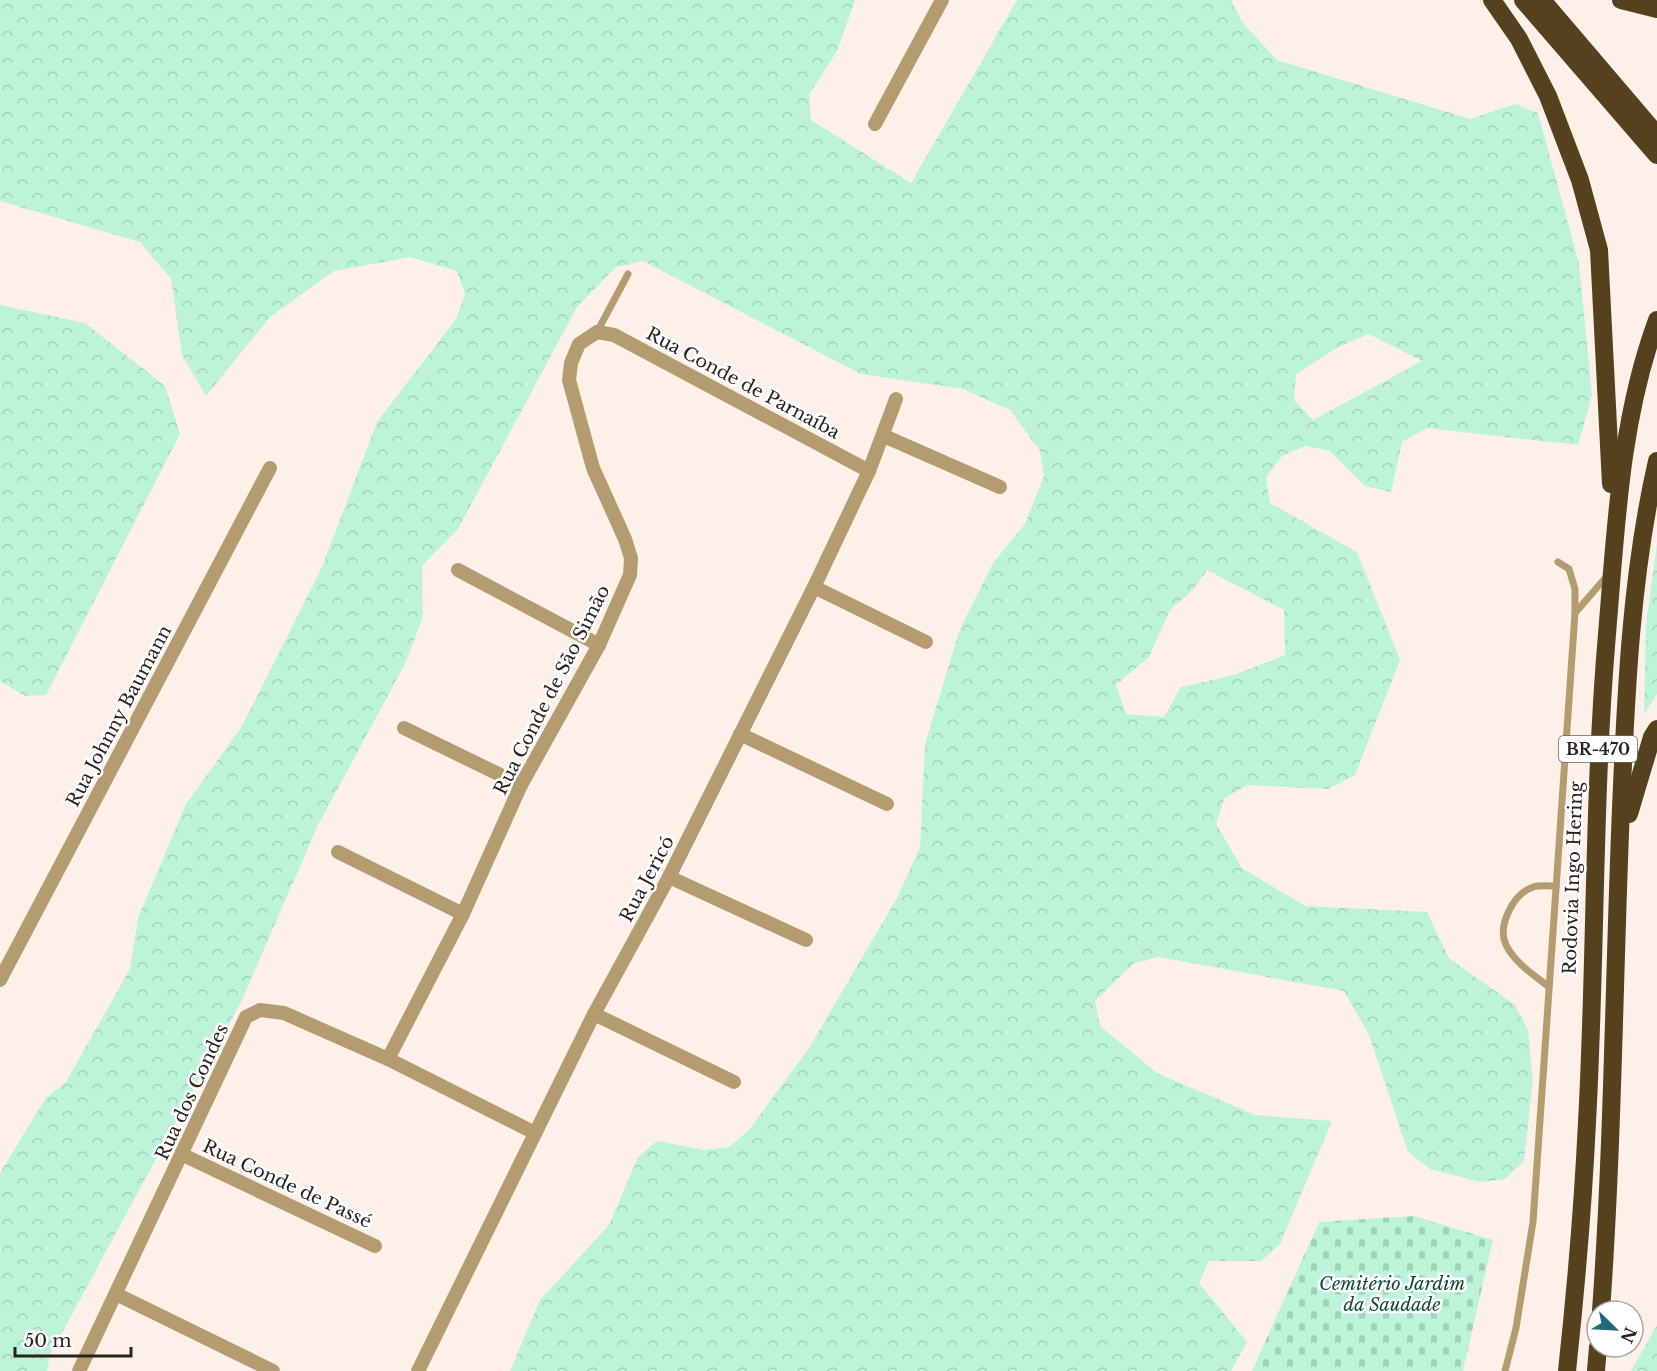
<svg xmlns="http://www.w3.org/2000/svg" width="1657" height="1371" viewBox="0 0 1657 1371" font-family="'Libre Baskerville',serif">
  <defs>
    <pattern id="forest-crowns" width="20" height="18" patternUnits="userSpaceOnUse" patternTransform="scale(1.5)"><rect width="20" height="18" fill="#bdf4d9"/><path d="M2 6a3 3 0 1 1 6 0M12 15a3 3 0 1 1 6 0" fill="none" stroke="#a2d1ba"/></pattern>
    <pattern id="cemetery-stones" width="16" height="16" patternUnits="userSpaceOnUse" patternTransform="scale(1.5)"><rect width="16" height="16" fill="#bdf4d9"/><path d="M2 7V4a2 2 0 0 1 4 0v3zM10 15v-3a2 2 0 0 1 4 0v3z" fill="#a2d1ba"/></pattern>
  </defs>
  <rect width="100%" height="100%" fill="#fdf0e9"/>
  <!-- forest -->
  <g fill="url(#forest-crowns)" fill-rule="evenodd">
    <path d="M0,0H855L837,51L809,95L811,120L911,183L1017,0H1231L1242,22L1277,60L1470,119L1515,104L1538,113L1579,263L1592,395L1578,445L1427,428L1402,442L1391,492L1365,486L1330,451L1305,446L1282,456L1266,477L1270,503L1357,552L1400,660L1355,775L1328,789L1247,785L1224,799L1216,824L1242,868L1305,906L1427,912L1449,958L1515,1005L1528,1030L1533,1080L1524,1161L1505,1179L1480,1182L1430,1169L1408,1152L1369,1035L1344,991L1159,957L1134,963L1095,1001L1100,1026L1157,1073L1255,1115L1332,1121L1280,1244L1261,1261H1209L1199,1283L1247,1342L1231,1371H510L540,1300L609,1225L638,1157L657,1141L705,1150L729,1147L749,1130L809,1048L897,898L920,847L925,744L960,629L993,563L1025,524L1044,476L1040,451L1010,410L963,389L861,374L643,261L616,267L577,307L458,529L422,566L423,617L405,664L318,825L241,1002L50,1355L47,1371H0V1173L46,1098L66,1082L130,969L138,918L186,804L242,726L322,567L377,422L456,319L465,294L457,271L410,257L334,271L270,317L206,396L182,355L171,279L140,242L0,201ZM1369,334L1422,361L1313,420L1294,400L1296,374L1340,346ZM1207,570L1284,610L1285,655L1234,675L1181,687L1164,717L1126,714L1116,685L1149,657L1170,610L1193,590Z"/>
    <path d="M0,305L85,323L165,386L180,434L46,695L25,696L0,681Z"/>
    <path d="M1657,544V694L1644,715L1646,624Z"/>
    <path d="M1657,1325V1371H1631Z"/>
  </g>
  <!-- cemetery -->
  <path fill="url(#cemetery-stones)" d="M1414,1216L1493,1240L1463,1371H1252L1319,1222Z"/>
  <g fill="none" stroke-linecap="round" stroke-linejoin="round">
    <!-- lane -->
    <g stroke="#b59c70" stroke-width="7">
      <path d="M597,332L628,274"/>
      <path d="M1575,613L1607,576"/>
      <path d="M1549,987C1534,975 1515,963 1506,945C1497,926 1513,894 1533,887C1539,885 1549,886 1556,886"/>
      <path d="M1505,1371L1516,1328L1533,1222L1575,613V589L1569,569L1558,562"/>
    </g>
    <!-- street -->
    <g stroke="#b59c70" stroke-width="14">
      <path d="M875,124L942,0"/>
      <path d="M884,436L1000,487"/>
      <path d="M458,570L599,645"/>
      <path d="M814,587L926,642"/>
      <path d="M404,728L521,785"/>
      <path d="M740,734L887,804"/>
      <path d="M338,852L463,914"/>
      <path d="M669,877L806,940"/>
      <path d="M0,980L270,468"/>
      <path d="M594,1014L734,1082"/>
      <path d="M388,1059L463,914L521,785L599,645L630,575L631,558L625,539L593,468L569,380L571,363L579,344L597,332L614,335L869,471"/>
      <path d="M183,1155L375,1246"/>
      <path d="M116,1294L273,1371"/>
      <path d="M79,1371L246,1017L260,1010L284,1013L388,1059L535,1133"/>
      <path d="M418,1371L594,1014L669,877L814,587L869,471L896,399"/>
    </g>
    <!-- highway -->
    <g stroke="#55411d" stroke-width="18">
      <path d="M1492,0L1519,39L1548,96L1580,180L1599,250L1611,484"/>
      <path d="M1523,0L1657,155"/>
      <path d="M1542,0L1657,135"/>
      <path d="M1621,0L1657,9"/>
      <path d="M1629,814L1652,737L1657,729"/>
      <path d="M1601,1311C1613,1143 1614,976 1621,808C1626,692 1631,574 1657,461"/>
      <path d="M1567,1371C1576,1288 1583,1205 1587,1122C1596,959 1593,796 1607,634C1616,528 1620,420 1657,320"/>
      <path d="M1596,1371L1598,1347"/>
    </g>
  </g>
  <g text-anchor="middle" stroke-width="5" stroke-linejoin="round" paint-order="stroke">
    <!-- shield labels -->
    <rect fill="#fff" stroke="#696461" stroke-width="1.5" x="1559" y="736" width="78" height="26" rx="4.5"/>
    <g font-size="16" font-weight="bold" fill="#29221d">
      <text x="1598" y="755">BR-470</text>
    </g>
    <!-- street labels -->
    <g font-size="18" fill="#29221d" stroke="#fff">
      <text transform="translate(743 383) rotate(28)" y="6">Rua Conde de Parnaíba</text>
      <text transform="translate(552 690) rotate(-63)" y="6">Rua Conde de São Simão</text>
      <text transform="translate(119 716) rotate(-62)" y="6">Rua Johnny Baumann</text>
      <text transform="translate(1573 878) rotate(-88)" y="6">Rodovia Ingo Hering</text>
      <text transform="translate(647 879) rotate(-62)" y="6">Rua Jericó</text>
      <text transform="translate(192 1092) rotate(-65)" y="6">Rua dos Condes</text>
      <text transform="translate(287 1184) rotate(25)" y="6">Rua Conde de Passé</text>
    </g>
    <!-- park labels -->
    <g font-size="18" font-style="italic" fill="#114b35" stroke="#fff">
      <text x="1392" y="1290">Cemitério Jardim<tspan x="1392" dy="21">da Saudade</tspan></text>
    </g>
  </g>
  <!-- north arrow -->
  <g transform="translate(1615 1329) rotate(114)"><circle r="28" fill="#ffffff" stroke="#a9a7a5" stroke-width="1.5"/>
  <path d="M0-4.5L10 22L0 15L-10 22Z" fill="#256a7a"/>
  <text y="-9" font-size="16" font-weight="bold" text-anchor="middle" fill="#29221d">N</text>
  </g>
  <!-- scale -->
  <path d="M15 1347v9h116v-9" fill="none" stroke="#29221d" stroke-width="3"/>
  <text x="24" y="1347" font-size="18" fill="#29221d" stroke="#ffffff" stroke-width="4.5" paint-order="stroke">50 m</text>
</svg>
